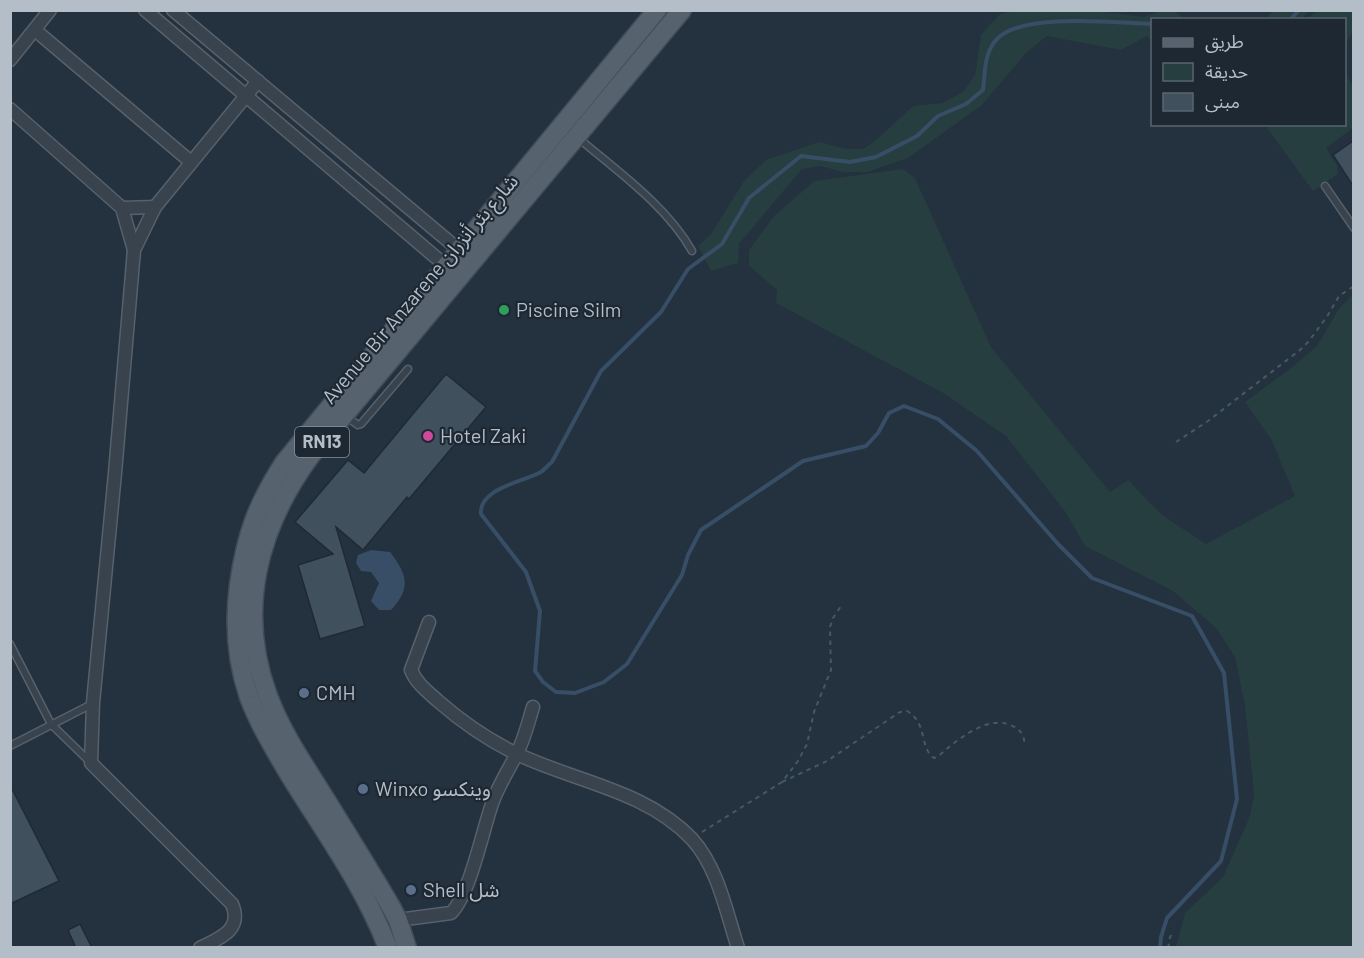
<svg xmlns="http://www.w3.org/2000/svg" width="1364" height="958" viewBox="0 0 1364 958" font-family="Barlow,'Noto Sans Arabic',sans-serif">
  <rect width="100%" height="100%" fill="#24313e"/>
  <!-- green -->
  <g fill="#263e3f">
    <path d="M1021,10H1090L1144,17L1160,11H1175L1185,19L1152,20V41L1147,36L1121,50L1047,36L1027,52L982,105L908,158L867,172H843L820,166L802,169L739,244L738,263L711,271L698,246L711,234L744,181L766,160L819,142L847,149H863L876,140L913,106L943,103L964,91L975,75L981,35L1000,14Z"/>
    <path d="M1275,10H1310V11L1301,19H1264Z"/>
    <path d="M1316,11H1353V31L1345,45L1344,20L1307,19Z"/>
    <path d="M1345,73L1353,86V128L1326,148L1337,165L1338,174L1313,191L1265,125L1344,124Z"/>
    <path d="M903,169L915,178L991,347L1110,492L1128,480L1162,515L1206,544L1295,496L1271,439L1245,402L1295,365L1317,346L1338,310L1353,294V947H1176L1185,913L1223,877L1250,816L1254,794L1245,706L1235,657L1216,628L1173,591L1085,546L1066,513L1006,436L943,393L776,303L777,290L749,266V250L774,216L814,181Z"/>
  </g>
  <!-- water -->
  <path fill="#374e66" d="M371,550L390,552C407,574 412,588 391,610H379L371,601L379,583L371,572L361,571L356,563L358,555Z"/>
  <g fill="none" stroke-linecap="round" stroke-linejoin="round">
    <!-- stream -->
    <g stroke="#374e66" stroke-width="4">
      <path d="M1290,20L1299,10"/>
      <path d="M1152,24C1115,23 1026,12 998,38C984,51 985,73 983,90L966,104L938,116L917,136L876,157L850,162L801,156L749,198L722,244L688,269L661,312L601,371L552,462C548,465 545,469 541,472C523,482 479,488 481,514L526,572L540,611L535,671L543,682L556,692L575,693L604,682L627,664L682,575L688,555L701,530L803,461L866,446L878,433L889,413L904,406L938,419L977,451L1058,544L1092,578L1192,616L1224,673L1237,799L1221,861L1167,918L1161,937L1160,948"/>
    </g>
  </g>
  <!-- building -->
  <g fill="#40505d" stroke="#1f2a35" stroke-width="1.5">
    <path d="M1353,141V186L1333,155Z"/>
    <path d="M446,374L486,407L409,499L407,497L363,550L336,527L365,626L320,639L298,565L333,554L295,522L348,460L364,473Z"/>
    <path d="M10,785L59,881L10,904Z"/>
    <path d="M80,924L92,948H76L68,930Z"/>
  </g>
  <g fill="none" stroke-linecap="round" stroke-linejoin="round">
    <defs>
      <g id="service">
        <path d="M577,137C616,170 667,206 692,251"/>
        <path d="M1325,186L1354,228"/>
        <path d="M347,417L358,425L361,424L408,369"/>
        <path d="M10,644L51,724L91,763"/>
        <path d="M10,746L92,704"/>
      </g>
      <g id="minor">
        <path d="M145,10L446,266"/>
        <path d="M173,10L459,250"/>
        <path d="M35,30L191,162"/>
        <path d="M10,60L50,10"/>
        <path d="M10,109L122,208L134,250L115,473L93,703L91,763L232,904C243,930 220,938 200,948"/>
        <path d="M122,208L155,207"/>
        <path d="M134,250L155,207L258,81"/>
        <path d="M429,622L411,670C416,683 428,692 438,701C462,722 488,740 517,754C576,782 645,790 692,839C718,868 726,911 738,948"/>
        <path d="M398,920L451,913C470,895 483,828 493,801C499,785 508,771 516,755C524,741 528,723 533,707"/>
      </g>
      <g id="primary">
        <path d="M388,948C364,885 324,831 289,774C275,750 259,724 249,697C237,662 234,622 239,585C246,535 257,505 284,463L657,10"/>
        <path d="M407,948L398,920L390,905C366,864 341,824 316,784C298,756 280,728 268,696C236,610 258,527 311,455L682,10"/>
      </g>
    </defs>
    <!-- service casing -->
    <use href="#service" stroke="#56616c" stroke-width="9"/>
    <!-- minor casing -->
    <use href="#minor" stroke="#56616c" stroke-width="15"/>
    <!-- primary casing -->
    <use href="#primary" stroke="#414c57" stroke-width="21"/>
    <!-- path -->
    <g stroke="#445b5c" stroke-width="2" stroke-dasharray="4.5 4.5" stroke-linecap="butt">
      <path d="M1176,442L1208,421L1300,350L1309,341L1328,315L1339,296L1354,286"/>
      <path d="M782,782L827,761L900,712L907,711C928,723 919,748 934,758C940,756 944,751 949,747C964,735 990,716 1010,725C1021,729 1024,735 1025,746"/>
      <path d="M702,832L782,782L798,761L807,744L814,712L831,670L830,627L833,618L841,606"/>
      <path d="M1168,948L1170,937L1173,933"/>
    </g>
    <!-- service -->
    <use href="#service" stroke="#38434e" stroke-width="6"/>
    <!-- minor -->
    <use href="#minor" stroke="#38434e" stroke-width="12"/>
    <!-- primary -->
    <use href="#primary" stroke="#56626e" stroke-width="18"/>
  </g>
  <!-- markers -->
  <circle fill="#2e9e5b" stroke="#1d2833" stroke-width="2" cx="504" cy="310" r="6"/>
  <circle fill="#d1479c" stroke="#1d2833" stroke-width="2" cx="428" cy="436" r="6"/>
  <g fill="#5c6f8a" stroke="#1d2833" stroke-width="2">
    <circle cx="304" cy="693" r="6"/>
    <circle cx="363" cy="789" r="6"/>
    <circle cx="411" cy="890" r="6"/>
  </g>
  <g text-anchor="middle" stroke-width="4.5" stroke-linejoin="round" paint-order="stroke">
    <!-- shield labels -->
    <rect fill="#1d2833" stroke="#87919c" stroke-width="1.5" x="295" y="427" width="54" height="30" rx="4.5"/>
    <g font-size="18" font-weight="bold" fill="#b4bec9">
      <text x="322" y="448">RN13</text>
    </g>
    <!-- street labels -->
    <g font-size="20" fill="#b4bec9" stroke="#1d2833">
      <text transform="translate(420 289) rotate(-50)" y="7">Avenue Bir Anzarene شارع بئر أنزران</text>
    </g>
    <!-- poi labels -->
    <g font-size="20" fill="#b4bec9" stroke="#1d2833" text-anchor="start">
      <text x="516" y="317">Piscine Silm</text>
      <text x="440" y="443">Hotel Zaki</text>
      <text x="316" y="700">CMH</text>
      <text x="375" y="796">Winxo وينكسو</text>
      <text x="423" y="897">Shell شل</text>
    </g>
  </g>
  <!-- border -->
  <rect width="1364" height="958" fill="none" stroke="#b4bec9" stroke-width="24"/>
  <!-- legend -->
  <rect x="1151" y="18" width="195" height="108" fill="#1d2833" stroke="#59646f" stroke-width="1.5"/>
  <rect x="1163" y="38" width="30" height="9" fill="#56626e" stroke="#59646f" stroke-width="1.5"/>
  <text x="1205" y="48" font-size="18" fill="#b4bec9">طريق</text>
  <rect x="1163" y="63" width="30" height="18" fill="#263e3f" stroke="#59646f" stroke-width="1.5"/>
  <text x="1205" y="78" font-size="18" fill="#b4bec9">حديقة</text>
  <rect x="1163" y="93" width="30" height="18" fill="#40505d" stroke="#59646f" stroke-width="1.5"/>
  <text x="1205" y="108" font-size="18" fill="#b4bec9">مبنى</text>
</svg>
